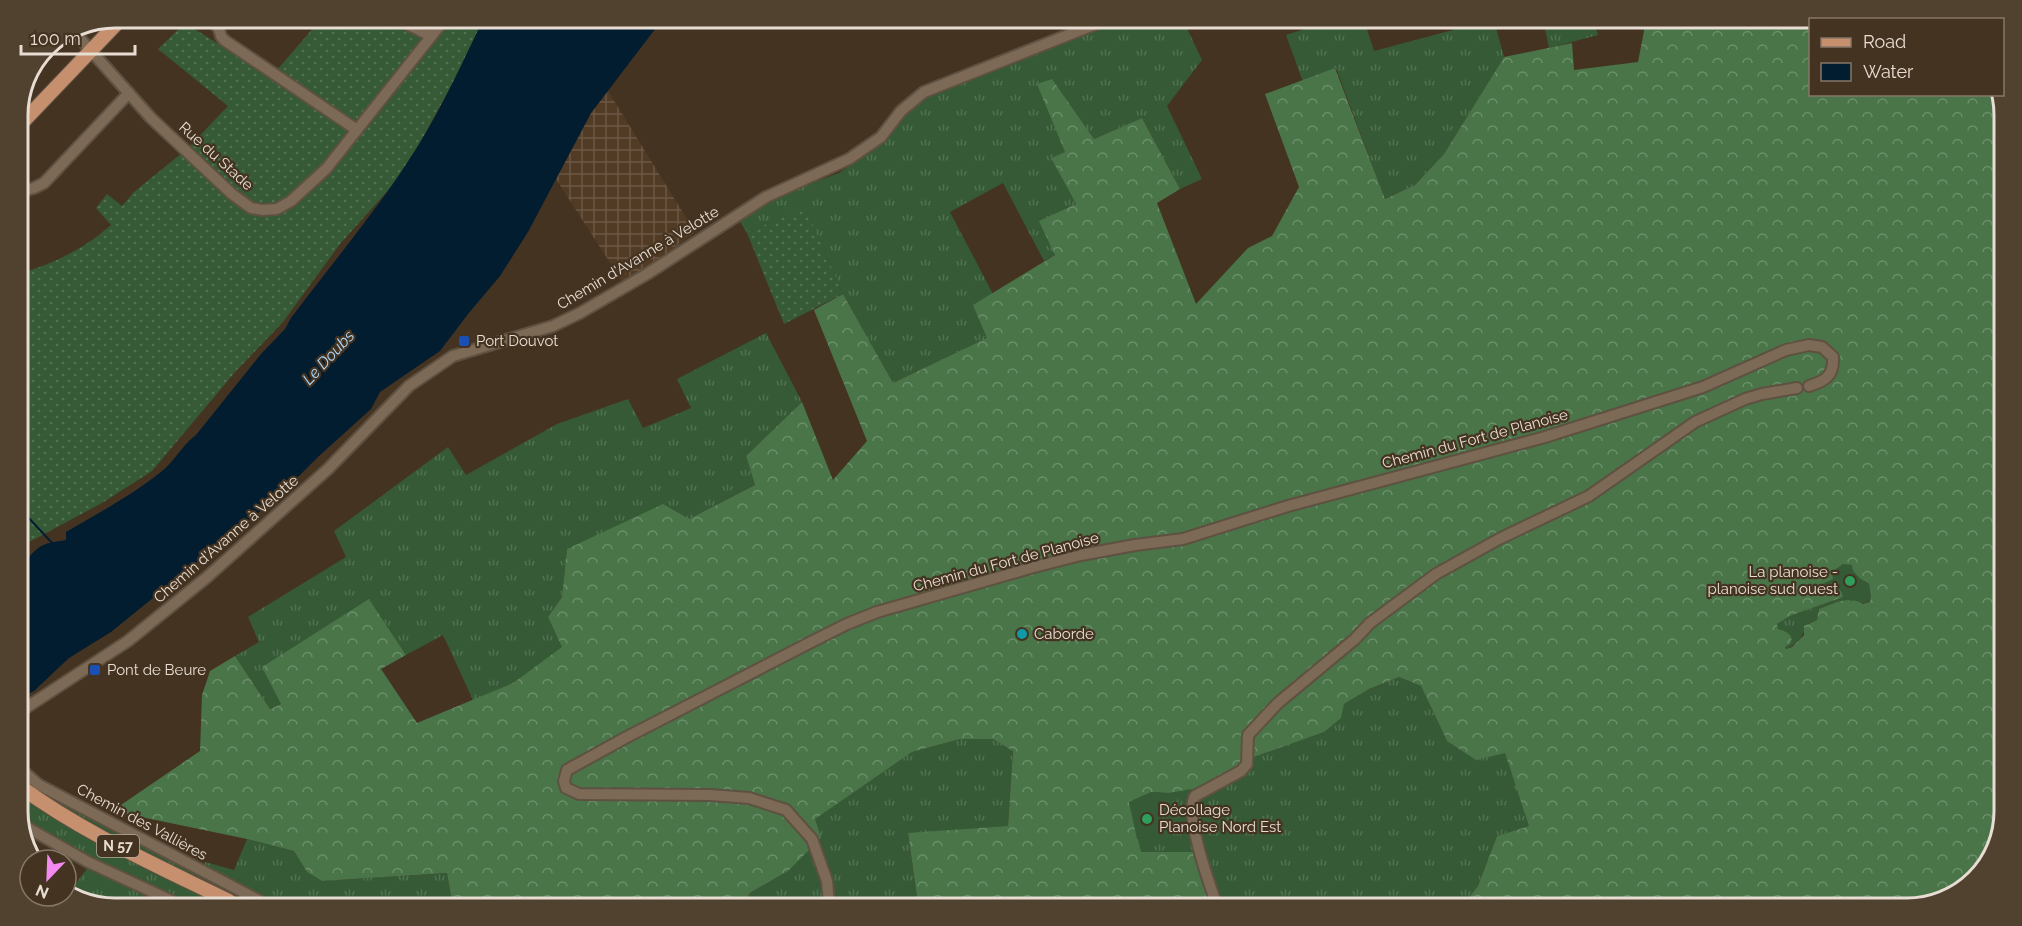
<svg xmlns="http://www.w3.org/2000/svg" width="2022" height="926" viewBox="0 0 2022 926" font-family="Raleway,sans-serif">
  <defs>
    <pattern id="industrial-grid" width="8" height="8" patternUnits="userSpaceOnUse" patternTransform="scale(1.5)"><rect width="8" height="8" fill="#513b25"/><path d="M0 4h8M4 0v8" fill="none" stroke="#6a5744"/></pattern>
    <pattern id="grass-tufts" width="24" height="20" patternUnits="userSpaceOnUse" patternTransform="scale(1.5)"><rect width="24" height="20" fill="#355a35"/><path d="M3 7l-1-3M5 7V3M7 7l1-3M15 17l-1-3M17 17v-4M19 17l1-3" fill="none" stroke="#527151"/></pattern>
    <pattern id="forest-crowns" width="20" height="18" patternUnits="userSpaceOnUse" patternTransform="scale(1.5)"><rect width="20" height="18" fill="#497549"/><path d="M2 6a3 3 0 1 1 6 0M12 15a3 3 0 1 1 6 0" fill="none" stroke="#6c8f6b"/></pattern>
    <pattern id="garden-dots" width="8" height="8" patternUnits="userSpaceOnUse" patternTransform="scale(1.5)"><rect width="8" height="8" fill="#355a35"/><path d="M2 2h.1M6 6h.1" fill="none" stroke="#527151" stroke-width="1.8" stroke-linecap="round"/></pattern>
  </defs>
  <rect width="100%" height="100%" fill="#443321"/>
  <!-- industrial -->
  <path fill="url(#industrial-grid)" d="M608,91L695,232L645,270L623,283L556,179L591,113Z"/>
  <!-- grass -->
  <g fill="url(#grass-tufts)">
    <path d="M1116,22H1184L1202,60L1167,106L1202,179L1180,189L1142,118L1094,139L1052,80L1065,152L1051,158L1076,204L1055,255L1044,261L1003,183L950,212L993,294L974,306L988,338L893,383L843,294L805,208L747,233L739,220L777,196L839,173L881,144L905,115L925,97Z"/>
    <path d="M1307,23H1365L1374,51L1453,30L1452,24H1495L1504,57L1444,154L1415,185L1385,199L1336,68L1303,82L1286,35L1308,28Z"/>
    <path d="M1544,24H1595L1598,35L1549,48Z"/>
    <path d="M766,333L802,402L746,456L755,485L689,519L567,549L562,597L548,617L563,647L513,683L473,700L443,635L406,655L369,599L281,704L270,709L235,656L259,642L248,617L346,557L334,531L448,447L466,475L557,424L628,399L643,428L691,408L677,379Z"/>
    <path d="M1852,566C1852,575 1861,580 1869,584L1871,599C1862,609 1854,599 1843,601C1835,602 1827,606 1819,609L1817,620L1807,624C1803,636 1798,644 1786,649L1785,647L1792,641L1788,633L1778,629L1777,624L1790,616L1843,597L1822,596L1815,586Z"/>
    <path d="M1399,677L1421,686L1447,741L1505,753L1530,826L1497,836L1478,886L1462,906L1210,905L1198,852H1140L1129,802L1152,792L1169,793L1340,718L1344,704L1369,689Z"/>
    <path d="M960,739H993L1013,750L1008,826L908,834L918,904L751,903L748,894L788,871L814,819L912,752Z"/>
    <path d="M18,769L253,901H241L99,831L18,780Z"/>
    <path d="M18,791L217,901H181L91,860L19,820Z"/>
    <path d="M247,839L294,851L307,872L322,881L447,873L452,902L267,901L204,868L205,862L234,870Z"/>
    <path d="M88,867L161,901L78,900L69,893Z"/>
  </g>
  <!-- forest -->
  <path fill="url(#forest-crowns)" fill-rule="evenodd" d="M1643,24L1810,25V94L1999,95L2004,109L1996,848L1960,892L1907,908L1462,906L1478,886L1497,836L1529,826L1505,753L1476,760L1447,741L1421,686L1399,677L1369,689L1344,704L1341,718L1324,732L1245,760L1208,786L1169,793L1152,792L1129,802L1141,852H1198L1210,905L918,904L908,833L1008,826L1013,751L993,739H960L912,752L815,819L821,838L788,871L748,894L751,903L452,902L447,873L322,881L307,872L294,851L247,839L122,813L118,807L200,751L202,695L210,671L235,656L270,709L281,704L262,667L369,599L406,655L381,669L417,723L513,683L562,647L548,617L562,597L567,549L663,504L689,519L755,485L746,456L802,402L833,480L867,441L814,310L843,294L893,383L987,338L973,305L1055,255L1039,221L1076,204L1051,158L1065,152L1037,84L1052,79L1094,139L1142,118L1180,189L1157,203L1196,304L1248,248L1272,236L1299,187L1265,94L1335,68L1385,199L1415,185L1444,154L1504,57L1572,43L1574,70L1638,62L1644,31ZM1852,570L1859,578L1869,584L1871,599L1869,602L1863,604C1850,595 1834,603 1819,609L1817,620L1804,626V635L1792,647L1786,649L1785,647L1791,643C1794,634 1785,631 1778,629L1777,624L1790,616L1843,597L1841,590L1822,596L1816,587L1833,579L1832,572Z"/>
  <!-- garden -->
  <g fill="url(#garden-dots)">
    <path d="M321,19H390L410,29L432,26L441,19L483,20L454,81L417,148L392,186L340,244L283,322L236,371L152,471L102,503L18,548V274C53,264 84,249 111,225L96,208L107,194L122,206L134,192L188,148L228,106L158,49L185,23L271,77Z"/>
    <path d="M805,207L843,294L784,324L747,233Z"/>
  </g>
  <!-- pitch -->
  <g fill="#355a35">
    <path d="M1843,564L1852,565C1852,575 1861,580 1869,584L1870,594L1851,601C1842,595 1834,583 1832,572Z"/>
    <path d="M1152,792L1160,793L1162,835L1137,839L1129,802Z"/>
  </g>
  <!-- water -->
  <path fill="#021c30" d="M483,20H662L591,113L528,232L500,276L468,314L440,351L380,392L371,409L319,456L279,496L111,632L69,658L34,691L18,699V564C29,559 29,556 37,549C45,542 56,542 66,540V532C99,513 132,495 161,472C175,461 182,445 196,435L261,354L285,329L291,318C333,262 379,208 416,149C442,108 462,63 483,20Z"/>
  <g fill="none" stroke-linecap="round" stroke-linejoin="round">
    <!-- stream -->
    <path stroke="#021c30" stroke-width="2" d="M18,503L25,514L53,544"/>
    <defs>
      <g id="minor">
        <path d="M211,18L219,29L221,36L224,40L357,130"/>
        <path d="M397,19L431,36"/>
        <path d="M76,34L151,118L232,194L251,208L263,210L277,209L291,201L326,169L445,19"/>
        <path d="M18,192L34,188L44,183L129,93"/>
        <path d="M18,713L128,641L206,578L328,469L409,386L453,356L553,326L580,313L647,274L766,197L849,159L881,137L901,111L924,92L1101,22"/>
        <path d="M18,759L24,772L39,785L260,901"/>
        <path d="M21,824L88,862L172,901"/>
        <path d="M1215,900C1208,880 1184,812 1195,796L1241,771L1247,764L1248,735L1278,703L1355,639L1370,623L1436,574L1499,539L1589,496L1695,422L1745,399L1762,394L1797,388"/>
        <path d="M829,904L827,881L812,839L786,810L749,798L710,795L579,794L566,788L564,781L567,770L625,738L813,641L847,624L877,612L1034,567L1081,555L1135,545L1183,539L1288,506L1545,437L1703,387L1786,350L1809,345L1822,347L1833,357C1834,375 1826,381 1809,386"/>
      </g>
      <g id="major">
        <path d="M18,127L122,18"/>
        <path d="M18,785C83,833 158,866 229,901"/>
      </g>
    </defs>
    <!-- minor casing -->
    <use href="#minor" stroke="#5f5141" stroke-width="14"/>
    <!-- major casing -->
    <use href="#major" stroke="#5f5141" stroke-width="16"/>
    <!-- minor -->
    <use href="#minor" stroke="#7c6956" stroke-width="10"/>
    <!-- major -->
    <use href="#major" stroke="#c68f6d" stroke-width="14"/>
  </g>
  <!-- markers -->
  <g fill="#1a4fb4" stroke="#443321" stroke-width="2">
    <rect x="458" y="335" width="12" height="12" rx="3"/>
    <rect x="89" y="664" width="12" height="12" rx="3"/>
  </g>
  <g fill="#2e9e5b" stroke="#443321" stroke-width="2">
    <circle cx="1850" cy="581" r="6"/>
    <circle cx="1147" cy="819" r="6"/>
  </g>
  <circle fill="#0f9aa8" stroke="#443321" stroke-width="2" cx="1022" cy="634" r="6"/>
  <g text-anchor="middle" stroke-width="4.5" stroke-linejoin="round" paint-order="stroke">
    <!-- shield labels -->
    <rect fill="#443321" stroke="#b7aa9d" stroke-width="1.5" x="97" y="835" width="42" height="22" rx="4.5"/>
    <g font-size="14" font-weight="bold" fill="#e8ddd2">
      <text x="118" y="851">N 57</text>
    </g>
    <!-- street labels -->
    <g font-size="15" fill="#e8ddd2" stroke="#443321">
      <text transform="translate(216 156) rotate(42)" y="5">Rue du Stade</text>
      <text transform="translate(638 258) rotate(-31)" y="5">Chemin d'Avanne à Velotte</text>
      <text transform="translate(1475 439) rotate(-15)" y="5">Chemin du Fort de Planoise</text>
      <text transform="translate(226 539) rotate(-41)" y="5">Chemin d'Avanne à Velotte</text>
      <text transform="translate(1006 562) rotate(-15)" y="5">Chemin du Fort de Planoise</text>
      <text transform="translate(142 822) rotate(28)" y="5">Chemin des Vallières</text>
    </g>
    <!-- poi labels -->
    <g font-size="15" fill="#e8ddd2" stroke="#443321" text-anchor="start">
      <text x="476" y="346">Port Douvot</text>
      <text x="1838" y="577" text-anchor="end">La planoise -<tspan x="1838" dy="17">planoise sud ouest</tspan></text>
      <text x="1034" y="639">Caborde</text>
      <text x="107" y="675">Pont de Beure</text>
      <text x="1159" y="815">Décollage<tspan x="1159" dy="17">Planoise Nord Est</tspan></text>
    </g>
    <!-- water labels -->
    <g font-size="16" font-style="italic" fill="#aedafe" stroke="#443321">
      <text transform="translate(328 357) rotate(-47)" y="6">Le Doubs</text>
    </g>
  </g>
  <!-- crop -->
  <path d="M0 0H2022V926H0ZM115 28H1907A87 87 0 0 1 1994 115V811A87 87 0 0 1 1907 898H115A87 87 0 0 1 28 811V115A87 87 0 0 1 115 28Z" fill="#51412f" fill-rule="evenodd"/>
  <path fill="none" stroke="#e8ddd2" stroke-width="3" d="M115 28H1907A87 87 0 0 1 1994 115V811A87 87 0 0 1 1907 898H115A87 87 0 0 1 28 811V115A87 87 0 0 1 115 28Z"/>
  <!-- legend -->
  <rect x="1809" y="18" width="195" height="78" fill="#443321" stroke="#867768" stroke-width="1.5"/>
  <rect x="1821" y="38" width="30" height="9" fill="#c68f6d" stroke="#867768" stroke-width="1.5"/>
  <text x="1863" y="48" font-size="18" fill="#e8ddd2">Road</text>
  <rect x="1821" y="63" width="30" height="18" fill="#021c30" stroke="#867768" stroke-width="1.5"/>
  <text x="1863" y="78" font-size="18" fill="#e8ddd2">Water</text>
  <!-- north arrow -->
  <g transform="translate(48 878) rotate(203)"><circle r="28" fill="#443321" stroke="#867768" stroke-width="1.5"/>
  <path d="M0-4.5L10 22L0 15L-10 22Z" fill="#f38af1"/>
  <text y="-9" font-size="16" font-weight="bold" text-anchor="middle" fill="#e8ddd2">N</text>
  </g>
  <!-- scale -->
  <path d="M21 45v9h114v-9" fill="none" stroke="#e8ddd2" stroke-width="3"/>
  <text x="30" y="45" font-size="18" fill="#e8ddd2" stroke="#443321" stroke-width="4.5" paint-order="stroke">100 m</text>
</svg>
